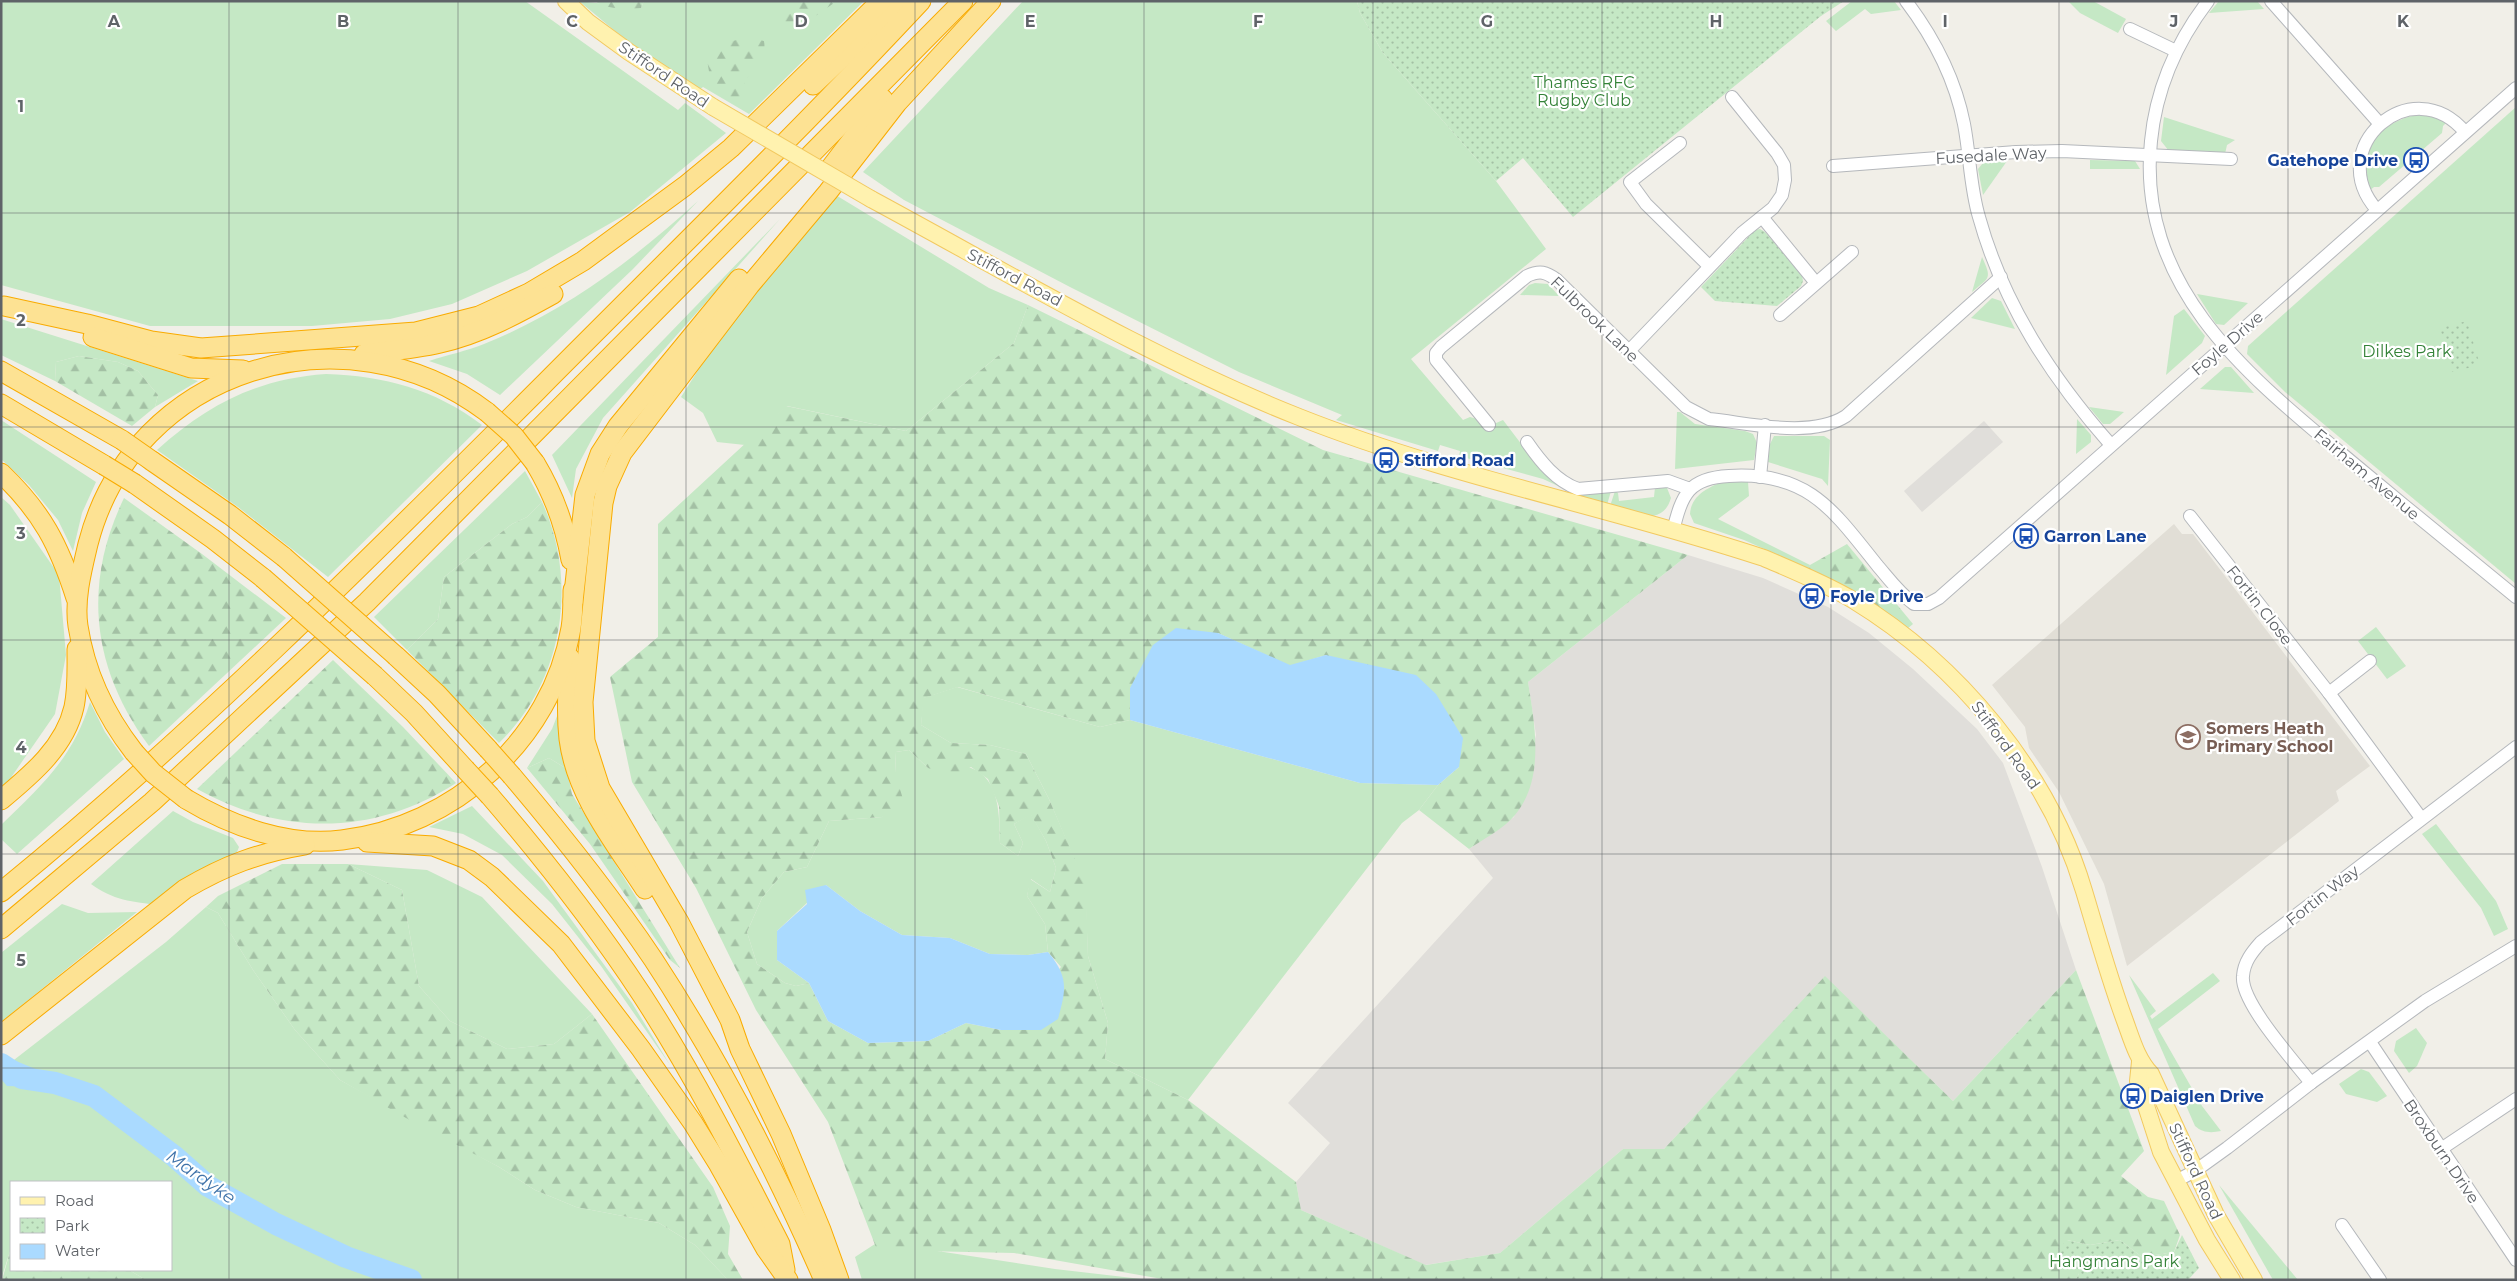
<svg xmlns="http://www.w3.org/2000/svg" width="2517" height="1281" viewBox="0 0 2517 1281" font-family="Montserrat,sans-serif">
  <defs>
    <pattern id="forest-firs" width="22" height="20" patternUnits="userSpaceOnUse" patternTransform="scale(1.25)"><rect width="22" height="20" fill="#c5e8c5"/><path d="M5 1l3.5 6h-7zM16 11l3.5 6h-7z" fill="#a3c0a4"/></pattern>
    <pattern id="park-dots" width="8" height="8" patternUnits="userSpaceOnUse" patternTransform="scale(1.25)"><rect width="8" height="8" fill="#c5e8c5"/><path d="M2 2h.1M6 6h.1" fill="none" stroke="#a3c0a4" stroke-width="1.8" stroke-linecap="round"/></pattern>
  </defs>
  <rect width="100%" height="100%" fill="#f1efe8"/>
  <!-- industrial -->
  <g fill="#e0deda">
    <path d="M1984,421L2003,442L1922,512L1904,491Z"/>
    <path d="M1688,555L1763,578L1828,607L1869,633L1913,669L1977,729L2003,763L2042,867L2076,970L1953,1101L1825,977L1664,1149H1623L1500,1253L1425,1265L1301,1210L1296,1182L1330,1143L1288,1103L1493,878L1469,849L1514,817L1536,735L1528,682Z"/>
  </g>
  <!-- education -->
  <path fill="#e1ded6" d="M2174,524L2182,534H2193L2370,766L2336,791L2339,801L2127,966L2104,884L2059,792L2029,748L2025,727L1992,685Z"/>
  <!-- green -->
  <g fill="#c5e8c5">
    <path d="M1,1H525L678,110L685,103L726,133L630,212L527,271L452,304L390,319L312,326H150L1,285Z"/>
    <path d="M579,1L641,8L644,1H864L749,114L703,87L699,90L621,36Z"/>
    <path d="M1023,1H1357L1360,13L1383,53L1496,181L1546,249L1411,359L1463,420L1470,417L1477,419L1485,428L1503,420L1528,453L1563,485L1611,491L1607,505L1584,498L1543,479L1459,456L1460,451L1440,445L1438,451L1336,420L1342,415L1239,372L1070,287L904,200L863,172Z"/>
    <path d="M1852,1H1894L1901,10L1871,14L1865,9L1836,31L1826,21Z"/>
    <path d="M2068,1H2093L2126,19L2118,33L2080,13Z"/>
    <path d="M2219,1H2257L2264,9L2209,13Z"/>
    <path d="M2516,107V584L2285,392L2247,354L2248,346Z"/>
    <path d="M2418,115H2428L2447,122L2443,126L2442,133L2379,187H2374L2369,191C2368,182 2366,173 2366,164C2365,137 2394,118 2418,115Z"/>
    <path d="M2164,117L2235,140L2227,145L2225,154L2169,151L2161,141Z"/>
    <path d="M2090,160L2135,161L2140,169H2090Z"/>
    <path d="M2007,161L1983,195L1978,169L1983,163Z"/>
    <path d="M834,194L989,288L1028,305L1014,343L906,431L787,406L745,445L717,442L703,413L681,397L718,339Z"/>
    <path d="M698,201L633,269L500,395L467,374L429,361C447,355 467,351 484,344C566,311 633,260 698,201Z"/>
    <path d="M780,219L603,418L576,469L572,498L552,455Z"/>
    <path d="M1982,257C1992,279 1990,277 1972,292Z"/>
    <path d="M1535,283L1548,284L1559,296L1520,295L1529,285Z"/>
    <path d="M2197,294L2248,303L2224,325L2216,324Z"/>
    <path d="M1992,298L2001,301L2015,329L1971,318Z"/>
    <path d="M2184,309L2205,336L2202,343L2166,375L2174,316Z"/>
    <path d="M1,319L198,381L155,407L158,395L138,371L118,362L79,356L56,362L55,381L1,355Z"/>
    <path d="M2225,367H2231L2254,393L2200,389Z"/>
    <path d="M326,374C384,376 435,389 482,425L328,577L238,507L157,450C208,404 257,379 326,374Z"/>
    <path d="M2089,407L2124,412L2110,424H2103Z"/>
    <path d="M1677,412H1680L1695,424L1745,431L1753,434L1757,443L1754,460L1675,469Z"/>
    <path d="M2077,419L2091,435V442L2076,454Z"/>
    <path d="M1,420L96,482L82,513L73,551L58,520L29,485L1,459Z"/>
    <path d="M1774,436H1824L1830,440L1828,486L1822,479L1768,462L1770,444Z"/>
    <path d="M525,471L542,502L527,517L512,524L444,577L438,619L407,650L374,617Z"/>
    <path d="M1722,482H1748L1749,496L1718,519L1810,565L1809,569L1744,540L1694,523L1690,514C1691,496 1707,488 1722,482Z"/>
    <path d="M1655,487L1667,488L1671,498C1668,508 1663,514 1653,516L1610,506L1615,491L1618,493L1619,501L1654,497Z"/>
    <path d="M1,497L10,505L59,575L66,655L55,714L1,792Z"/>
    <path d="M2376,627L2406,666L2387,679L2358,641Z"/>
    <path d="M957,687L1100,727L1130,720L1360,783L1438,785L1419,810L1402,823L1188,1100L1105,1059L1108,1023L1088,956L1085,885L1049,799L1026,754L990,745L951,743L921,725L923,698Z"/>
    <path d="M90,702L105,732L124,759L17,854L1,839V825C42,785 73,758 90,702Z"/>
    <path d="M559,711L567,769L549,758L527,768L552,729Z"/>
    <path d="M909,750L928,768C939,768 963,764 971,768C1001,779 999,817 1000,843L1018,856L1023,843L1014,824L1031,814L1046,841L1056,868L1050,892L1031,879L1027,896L1045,924L1048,952L1028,955L990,954L950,938L902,935L860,911L826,885L777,931V960L809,983L796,986L785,983L757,964L747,932L762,898L784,872L807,867L829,821L882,817L895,773L896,752Z"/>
    <path d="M472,806L543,881L632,1003L670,1065L601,966L552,904L502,855L463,834L429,827Z"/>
    <path d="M173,811L193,822L233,838L239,847L237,852L159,905C133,902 112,900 91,884Z"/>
    <path d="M2436,824L2496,901L2508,929L2494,936L2481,908L2422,834Z"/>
    <path d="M348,864L427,870L482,897L592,1014L554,1044L507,1049L450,1021L419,986L402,890Z"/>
    <path d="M62,904L88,913L137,912L1,1022V953Z"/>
    <path d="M206,907L218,913L253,970L295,1030L340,1080L499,1167L535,1190L576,1207L659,1223L695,1245L728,1280H146L129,1270H171V1182H11V1248L1,1280V1070L166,942Z"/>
    <path d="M2213,973L2220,981L2158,1029L2202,1106L2221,1131C2211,1133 2203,1133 2195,1126L2129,975L2156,1011L2150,1016L2152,1019Z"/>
    <path d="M2416,1028L2427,1043L2417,1066L2409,1073L2394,1051L2396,1041Z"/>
    <path d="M2361,1069L2369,1072L2387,1096L2377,1102L2346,1094L2339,1084Z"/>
    <path d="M2219,1185L2298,1280H2273Z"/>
    <path d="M878,1242L1055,1269L1150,1280H862L855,1257Z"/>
  </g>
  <!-- forest -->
  <g fill="url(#forest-firs)" fill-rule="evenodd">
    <path d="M595,1H644L641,8C627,9 606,10 595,1Z"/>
    <path d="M785,1H837L792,32L779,29Z"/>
    <path d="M747,37L764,41C767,60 756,68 744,81L746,98L727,97L711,83L706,54L722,44Z"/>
    <path d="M1028,305L1323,450L1688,555L1528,682C1535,725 1545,779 1515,815C1504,829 1483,839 1469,849L1419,810L1438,785L1459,767L1326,655L1290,666L1218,633L1130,688V720L1100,727L958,687L924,698L921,725L951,743L990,745L1026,754L1049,799L1086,885L1088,956L1108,1023L1105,1059L1188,1100L1296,1182L1301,1210L1426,1265L1500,1253L1623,1149H1664L1825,976L1953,1101L2076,970L2144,1151L2121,1176L2148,1197L2164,1201L2180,1235L2174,1252L2142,1257L2120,1240L2090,1245L2067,1240L2079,1274L2075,1280H1168L1014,1253L877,1250L828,1122L756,1010L696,888L632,782L610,677L658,637V524L786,406L906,431L1014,343ZM909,750L928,768L952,776L971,767L988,779L999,806L1000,843L1018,856L1023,843L1014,824L1031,815L1046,841L1056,868L1050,892L1030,879L1027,896L1045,924L1048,952L1061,967L1001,1030L966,1023L928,1041L868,1043L828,1021L809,983L796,986L785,983L757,964L747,932L762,898L784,872L807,867L829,821L882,817L903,799L895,773L896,752Z"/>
    <path d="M79,356L118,362L138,371L158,395L155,407L132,426L55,381L56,362Z"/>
    <path d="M124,498L202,554L286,618L149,746C92,669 82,585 124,498Z"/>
    <path d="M542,502C579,582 563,682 499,743L407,650L438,619L444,577L512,524L527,517Z"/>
    <path d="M1847,544L1913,624L1907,629L1809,569L1810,565Z"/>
    <path d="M333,660L403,727L456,783C375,836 281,836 197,789Z"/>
    <path d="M549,758L567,769L572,794L680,968L670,960L590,844L527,768Z"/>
    <path d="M282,864H348L402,890L419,986L450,1021L507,1049L554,1044L592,1014L713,1187L730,1226L728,1254L743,1280H728L695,1245L659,1223L576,1207L535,1190L499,1167L413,1122L340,1080L295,1030L253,970L218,913L206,907L218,896Z"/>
    <path d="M11,1248V1270H129L146,1280H2Z"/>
  </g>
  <!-- park -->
  <g fill="url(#park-dots)">
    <path d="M1357,1H1844L1821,16L1573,217L1523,158L1496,181L1383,53L1360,13Z"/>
    <path d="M1760,229L1765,232L1802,275L1803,281L1801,286L1777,306L1715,301L1701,287L1755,230Z"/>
    <path d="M2467,321L2480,365L2452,372L2440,328Z"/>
    <path d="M2182,1235L2199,1268L2188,1280H2075L2079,1274L2057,1250L2067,1240L2090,1245L2120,1240L2142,1257L2174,1252Z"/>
  </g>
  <!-- water -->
  <g fill="#aadaff">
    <path d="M1176,628L1218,633L1290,665L1326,655L1416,675L1436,694L1463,738L1459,767L1438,785L1360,783L1130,720V688L1153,645Z"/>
    <path d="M826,885L860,911L902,935L950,938L990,954L1028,955L1048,952C1069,977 1066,990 1058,1019L1041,1030H1001L966,1023L928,1041L868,1043L828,1021L809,983L777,960V931L807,904L805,890Z"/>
    <path d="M1,1053L6,1057L48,1074L37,1087L7,1086L1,1079Z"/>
  </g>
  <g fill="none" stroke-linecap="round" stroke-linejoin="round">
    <!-- river -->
    <path stroke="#aadaff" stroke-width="22" d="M1,1064L22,1078L55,1083L94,1096L174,1156L208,1186L276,1224L346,1257L411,1280"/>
    <defs>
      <g id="minor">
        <path d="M1906,1C1934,38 1955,78 1964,124C1970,155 1970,187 1979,217C2003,304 2052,378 2111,445"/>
        <path d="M2208,1C2176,43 2156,89 2151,141C2136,289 2251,378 2353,463C2407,508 2461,552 2516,597"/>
        <path d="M2271,1L2380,124"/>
        <path d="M2130,29L2176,51"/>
        <path d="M1680,143L1630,182L1646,204L1709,266"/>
        <path d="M1833,166L2016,152L2062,151L2231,159"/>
        <path d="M2377,210C2322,148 2412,69 2465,132"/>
        <path d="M1762,217L1816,283"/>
        <path d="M1780,315L1852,252"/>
        <path d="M1629,351L1742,233L1773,208L1782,195L1785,180L1784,165L1777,153L1732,97"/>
        <path d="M1489,425L1436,360V353L1441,347L1527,276C1540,270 1546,272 1557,280L1686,407L1709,419C1750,423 1810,439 1846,416L2001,277"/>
        <path d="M1527,442C1540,461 1556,481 1578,489L1668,481L1690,489"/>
        <path d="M1760,477L1765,425"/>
        <path d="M2190,516L2329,693L2421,818"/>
        <path d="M1673,531C1682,494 1689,478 1729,476C1808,471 1833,510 1877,565C1889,579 1899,593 1914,604H1928L1939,598L2516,88"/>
        <path d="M2329,693L2370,661"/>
        <path d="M2370,1042L2516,1260"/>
        <path d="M2311,1083C2294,1061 2240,1002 2243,976C2244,962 2252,952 2261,942L2516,747"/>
        <path d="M2441,1149L2516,1099"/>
        <path d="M2176,1181L2195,1171L2227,1148L2311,1083L2425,1001L2516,946"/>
        <path d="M2342,1225L2380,1280"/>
      </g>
      <g id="major">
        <path d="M566,1L588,22L629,52L713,107"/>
        <path d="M871,199C1012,275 1150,358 1299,417C1450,477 1610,507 1764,558C1794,571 1824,583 1853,600C1958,664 2049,772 2084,891C2097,934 2109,978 2125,1021C2132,1040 2137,1059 2151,1074L2216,1215L2254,1280"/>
        <path d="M2140,1062L2138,1081L2161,1152L2207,1240L2232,1280"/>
      </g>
      <g id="highway">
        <path d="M813,85L902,1"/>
        <path d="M828,171L883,99"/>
        <path d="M4,306L87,324L151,341L201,348L416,332L479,316L529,293L583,261L685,186L731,148L881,1"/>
        <path d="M93,337L191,368L243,370"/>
        <path d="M364,354C389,351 415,349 440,343C480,334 517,314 553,294"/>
        <path d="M1,371L122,440"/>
        <path d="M1,404L104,465"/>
        <path d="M152,461L230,515L284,557"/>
        <path d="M535,463C553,493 565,525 571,560"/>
        <path d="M1,473C42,512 59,545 76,598"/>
        <path d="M135,484L213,539L263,578"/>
        <path d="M573,602L585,495L600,454L618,426L739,279"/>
        <path d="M396,656L437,694L488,749"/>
        <path d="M570,658C568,685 566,712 569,739C576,795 615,843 645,889"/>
        <path d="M375,676L414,713L465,769"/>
        <path d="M134,752C106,716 85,672 78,626C74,600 82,569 88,544C133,368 345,304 487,412"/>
        <path d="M512,776C562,835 610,895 653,959C720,1061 775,1168 824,1280"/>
        <path d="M490,796C544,859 596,925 642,995C694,1075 737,1160 780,1244L785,1270"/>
        <path d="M186,799C231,826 288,847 342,840C453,827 552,740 571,628C573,616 573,602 573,590"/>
        <path d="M1,800C31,775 65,747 74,707C78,688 77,668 77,649"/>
        <path d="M367,842L433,846L469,860L492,877L561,944L641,1049L693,1123L719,1165L766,1249L788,1280"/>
        <path d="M1,892C191,737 364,564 537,391C665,262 797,134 921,1"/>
        <path d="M1,929L152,802L367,602L963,1"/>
        <path d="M1,1035L185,889C226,865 258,853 305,845"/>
        <path d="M839,1280L821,1230L781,1134L740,1049L730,1020L679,922L600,788L585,741L583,702L603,503L607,486L622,453L750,285L828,192L897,103L991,1"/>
      </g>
    </defs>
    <!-- minor casing -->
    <use href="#minor" stroke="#b5b8bc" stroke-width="14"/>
    <!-- major casing -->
    <use href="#major" stroke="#f2c960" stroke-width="18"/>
    <!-- highway casing -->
    <use href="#highway" stroke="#f9ab00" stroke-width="21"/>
    <!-- minor -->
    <use href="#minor" stroke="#fff" stroke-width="12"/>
    <!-- major -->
    <use href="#major" stroke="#fff2af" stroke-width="16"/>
    <!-- highway -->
    <use href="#highway" stroke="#fde293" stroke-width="19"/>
    <defs>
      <path id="major-bridge" d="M713,107L871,199"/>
      <g id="highway-bridge">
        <path d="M487,412L514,436L535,463"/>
        <path d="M122,440L152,461"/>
        <path d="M104,465L135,484"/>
        <path d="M284,557L396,656"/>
        <path d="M263,578L375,676"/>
        <path d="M488,749L512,776"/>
        <path d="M134,752L153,773L186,799"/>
        <path d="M465,769L490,796"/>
      </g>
    </defs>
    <!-- major-bridge casing -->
    <use href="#major-bridge" stroke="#f2c960" stroke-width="18" stroke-linecap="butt"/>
    <!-- highway-bridge casing -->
    <use href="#highway-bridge" stroke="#f9ab00" stroke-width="21" stroke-linecap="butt"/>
    <!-- major-bridge -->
    <use href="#major-bridge" stroke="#fff2af" stroke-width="16"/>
    <!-- highway-bridge -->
    <use href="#highway-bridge" stroke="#fde293" stroke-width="19"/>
  </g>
  <!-- grid -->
  <path fill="none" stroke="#5f6368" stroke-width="1" stroke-opacity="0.55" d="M229,1V1280M458,1V1280M686,1V1280M915,1V1280M1144,1V1280M1373,1V1280M1602,1V1280M1831,1V1280M2059,1V1280M2288,1V1280M1,213H2516M1,427H2516M1,640H2516M1,854H2516M1,1068H2516"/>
  <!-- icons -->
  <defs>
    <symbol id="bus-ring" viewBox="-11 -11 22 22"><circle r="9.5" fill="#fff" stroke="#1a4fb4" stroke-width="1.5"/><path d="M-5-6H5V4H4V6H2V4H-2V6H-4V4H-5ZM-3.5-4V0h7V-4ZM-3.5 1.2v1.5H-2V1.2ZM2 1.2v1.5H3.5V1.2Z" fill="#1a4fb4"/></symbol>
    <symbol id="school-ring" viewBox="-11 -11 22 22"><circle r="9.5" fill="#fff" stroke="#8d6e63" stroke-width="1.5"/><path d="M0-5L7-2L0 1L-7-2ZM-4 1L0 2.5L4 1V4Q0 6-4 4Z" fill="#8d6e63"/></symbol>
  </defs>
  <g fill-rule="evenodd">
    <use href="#bus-ring" x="2402" y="146" width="28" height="28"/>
    <use href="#bus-ring" x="1372" y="446" width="28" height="28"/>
    <use href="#bus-ring" x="2012" y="522" width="28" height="28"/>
    <use href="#bus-ring" x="1798" y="582" width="28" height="28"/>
    <use href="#school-ring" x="2174" y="723" width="28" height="28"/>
    <use href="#bus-ring" x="2119" y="1082" width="28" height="28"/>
  </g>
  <g text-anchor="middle" stroke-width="4.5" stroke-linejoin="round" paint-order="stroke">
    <!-- street labels -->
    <g font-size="16" fill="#5f6368" stroke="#fff">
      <text transform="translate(664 74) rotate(34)" y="6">Stifford Road</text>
      <text transform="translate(1991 155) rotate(-3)" y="6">Fusedale Way</text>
      <text transform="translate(1015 277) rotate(28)" y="6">Stifford Road</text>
      <text transform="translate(1595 319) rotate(44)" y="6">Fulbrook Lane</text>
      <text transform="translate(2227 343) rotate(-41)" y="6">Foyle Drive</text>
      <text transform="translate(2367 474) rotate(40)" y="6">Fairham Avenue</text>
      <text transform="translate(2260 605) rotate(52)" y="6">Fortin Close</text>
      <text transform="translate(2006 745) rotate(54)" y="6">Stifford Road</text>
      <text transform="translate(2322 895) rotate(-38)" y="6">Fortin Way</text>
      <text transform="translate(2442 1151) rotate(56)" y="6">Broxburn Drive</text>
      <text transform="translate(2196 1171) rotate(65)" y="6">Stifford Road</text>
    </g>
    <!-- park labels -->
    <g font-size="16" fill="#348238" stroke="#fff">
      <text x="1584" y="88">Thames RFC<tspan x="1584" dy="18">Rugby Club</tspan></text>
      <text x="2407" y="357">Dilkes Park</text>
      <text x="2114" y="1267">Hangmans Park</text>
    </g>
    <!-- transit labels -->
    <g font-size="16" font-weight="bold" fill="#164399" stroke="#fff" text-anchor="start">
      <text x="2398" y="166" text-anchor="end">Gatehope Drive</text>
      <text x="1404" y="466">Stifford Road</text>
      <text x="2044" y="542">Garron Lane</text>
      <text x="1830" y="602">Foyle Drive</text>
      <text x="2150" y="1102">Daiglen Drive</text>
    </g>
    <!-- education labels -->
    <g font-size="16" font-weight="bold" fill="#785e54" stroke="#fff" text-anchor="start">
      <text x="2206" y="734">Somers Heath<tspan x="2206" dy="18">Primary School</tspan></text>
    </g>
    <!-- water labels -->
    <g font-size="18" font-style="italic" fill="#4174aa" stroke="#fff">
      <text transform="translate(201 1177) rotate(35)" y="6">Mardyke</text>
    </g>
  </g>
  <g font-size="16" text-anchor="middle" font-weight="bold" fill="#5f6368" stroke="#fff" stroke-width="4.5" stroke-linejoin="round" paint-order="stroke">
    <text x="114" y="27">A</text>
    <text x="343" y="27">B</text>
    <text x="572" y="27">C</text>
    <text x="801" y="27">D</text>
    <text x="1030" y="27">E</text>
    <text x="1258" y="27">F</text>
    <text x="1487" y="27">G</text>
    <text x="1716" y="27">H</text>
    <text x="1945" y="27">I</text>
    <text x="2174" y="27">J</text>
    <text x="2403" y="27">K</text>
    <text x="21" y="112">1</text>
    <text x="21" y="326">2</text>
    <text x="21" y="539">3</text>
    <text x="21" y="753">4</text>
    <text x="21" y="966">5</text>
  </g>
  <!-- border -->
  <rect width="2517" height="1281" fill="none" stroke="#5f6368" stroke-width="5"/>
  <!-- legend -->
  <rect x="10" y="1181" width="162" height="90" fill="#ffffff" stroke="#bfc1c3"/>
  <rect x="20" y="1197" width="25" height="8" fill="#fff2af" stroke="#bfc1c3"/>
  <text x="55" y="1206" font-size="15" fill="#5f6368">Road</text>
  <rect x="20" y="1218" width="25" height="15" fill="url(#park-dots)" stroke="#bfc1c3"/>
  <text x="55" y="1231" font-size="15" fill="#5f6368">Park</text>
  <rect x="20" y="1244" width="25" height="15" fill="#aadaff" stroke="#bfc1c3"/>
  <text x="55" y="1256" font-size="15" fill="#5f6368">Water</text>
</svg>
